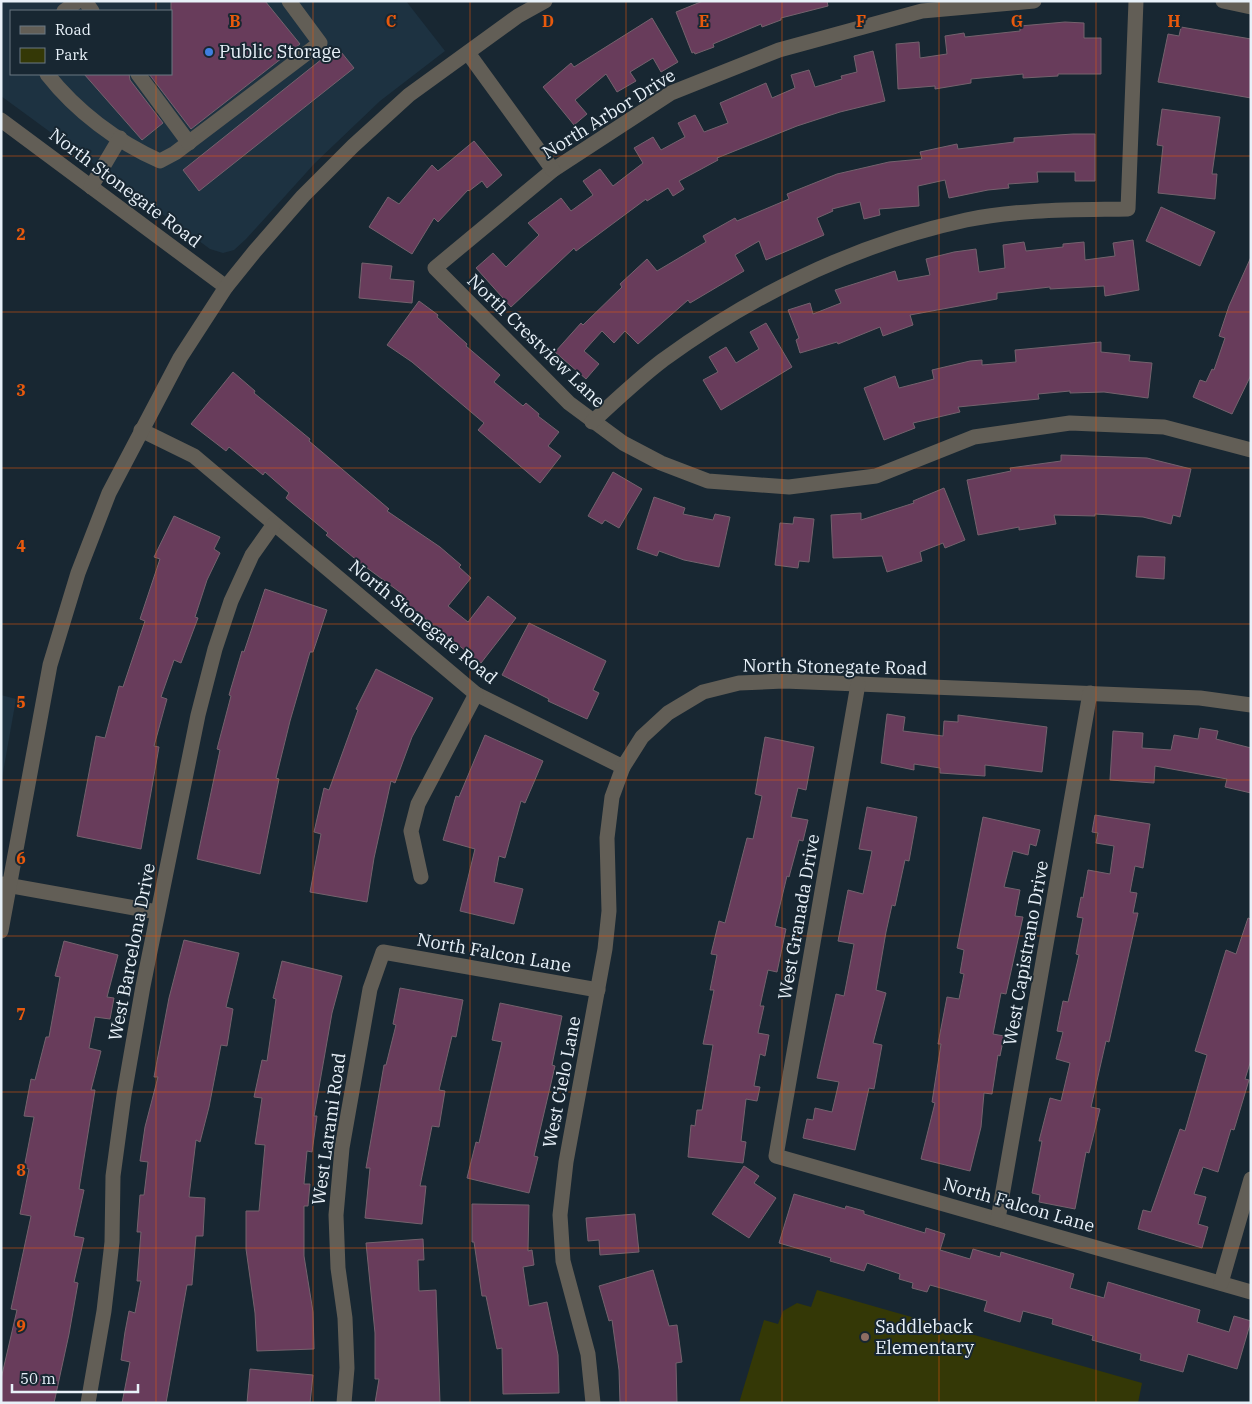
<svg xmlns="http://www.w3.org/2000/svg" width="1252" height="1404" viewBox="0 0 1252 1404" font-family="'IBM Plex Serif',serif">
  <rect width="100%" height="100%" fill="#182732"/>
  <!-- built -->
  <g fill="#1d3241" fill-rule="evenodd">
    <path d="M1,1H406L445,51L380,101L315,163L246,239L234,250L223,253L210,249L1,96ZM11,11H171V74H11Z"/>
    <path d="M1,695L16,699L1,784Z"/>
  </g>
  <!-- green -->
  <path fill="#343806" d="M817,1290L1142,1383L1138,1403H739L764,1320L778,1324L783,1311L797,1303L811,1307Z"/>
  <!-- building -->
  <g fill="#683c5b" stroke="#74626d">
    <path d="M171,1H265L300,44L191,129L149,74H171Z"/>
    <path d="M703,1H827L828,6L781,18V20L762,27L761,24L713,44L714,47L695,54L694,52L692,53L676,12Z"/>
    <path d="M652,18L678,62L661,72L653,58L630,72L636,81L617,92L606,74L575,100L587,114L574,125L543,87L571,63L574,67Z"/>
    <path d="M1065,22L1084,23V38H1101V74H1058V76L1023,78V74L971,79V83L935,89V86L898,89L896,44L919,42L920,58L947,54L945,36L964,33L965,37L1020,31V26Z"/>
    <path d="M1181,27L1251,39V98L1158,82L1168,34L1179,36Z"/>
    <path d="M337,47L354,68L199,191L183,170Z"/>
    <path d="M873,51L885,101L840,112L797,126L717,158L718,160L679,181L684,189L673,196L668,188L647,201L646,199L576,251L574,248L511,307L476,268L493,253L506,267L539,235L528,223L561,198L571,211L593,195L583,181L600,169L613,186L643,163L634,148L653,137L661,150L685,137L678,123L695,115L704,132L728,123L720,103L766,83L772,98L795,88L791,75L809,70L815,87L842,79L841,76L857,72L854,56Z"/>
    <path d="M84,74H129L130,80L163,123L142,140Z"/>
    <path d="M1162,109L1220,117L1212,174H1217L1215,199L1158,193L1163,146L1157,145Z"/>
    <path d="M1073,134H1095V181H1075V172H1037L1038,182L1008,184L1009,188L988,190L949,198L945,180L918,186L919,206L879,209L880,215L864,219L860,202L832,209L833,211L817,218L824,235L766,260L759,241L735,255L744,271L690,303L688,300L638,344L625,331L614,343L602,331L584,351L599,364L586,379L555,352L581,323L583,325L622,287L620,284L647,259L657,271L706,242L703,236L735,218L737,221L789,199L787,194L837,174L889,162L922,159L920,152L957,144L958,149L1014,142V138Z"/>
    <path d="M474,141L502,175L487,188L482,181L469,191L468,190L438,222L434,218L412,254L369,227L388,197L399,204L432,165L438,171Z"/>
    <path d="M1161,207L1215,232L1200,266L1146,241Z"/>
    <path d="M1133,240L1139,290L1105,296L1104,286L1050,289V287L997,293V299L910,315L913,325L883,336L880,327L838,344L837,342L800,353L796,340L799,338L788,310L810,303L813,314L841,303L835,290L895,271L898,281L930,275L926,259L954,252L976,249L979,272L1005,268L1003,245L1024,242L1026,251L1063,247V244L1084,242L1085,260L1115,256L1113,243Z"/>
    <path d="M1251,257V375L1232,414L1193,397L1200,380L1206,382L1212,369L1214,370L1225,338L1219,336L1229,306Z"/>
    <path d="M362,263L392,266L390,279L414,281L412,303L359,298Z"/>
    <path d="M419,301L438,315L437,317L467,344L466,346L500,375L494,382L523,406L526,403L539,414L538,416L559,432L548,446L561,456L540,483L478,430L484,423L412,362L387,345Z"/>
    <path d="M766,323L792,367L721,410L703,380L718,372L709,357L726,347L736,363L759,349L750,332Z"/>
    <path d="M1101,342V352L1130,355L1129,361L1152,363L1148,398L1104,392L1070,393V391L1038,394L1039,399L958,407L960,412L913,423L915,428L884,440L864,388L895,376L899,388L934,379L932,370L970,361L982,360V365L1016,362L1015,350Z"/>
    <path d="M233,372L255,391L254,393L310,439L309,441L389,509L387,511L440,547L461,565L459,567L471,578L448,606L468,622L488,596L516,618L481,663L398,597L401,593L359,562L326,535L328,533L286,498L289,493L265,472L263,475L229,447L226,451L191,424Z"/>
    <path d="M1061,455L1147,458L1191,469L1180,517L1173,515L1171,524L1143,517L1095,514V516L1054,515L1056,524L1019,530V527L978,535L967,480L1011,471L1010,468L1061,461Z"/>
    <path d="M613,472L642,489L619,528L605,520L602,524L588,516Z"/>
    <path d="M944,488L965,540L945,548L943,543L920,552L922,561L887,572L882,556L833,558L831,515L861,513V520L914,503L913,501Z"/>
    <path d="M654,497L685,508L683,514L713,520L715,514L730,517L719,567L684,560L659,551L657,556L637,549Z"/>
    <path d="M174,516L220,537L214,549L220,553L207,580L195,617L198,618L181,663L174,660L161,697L167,699L154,746L159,747L141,849L77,836L96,736L105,738L119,686L123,687L145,621L140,619L160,559L154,557Z"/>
    <path d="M794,517L814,519L809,562L799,561L798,568L775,565L780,523L793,524Z"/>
    <path d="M1138,556L1165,557L1164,579L1136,577Z"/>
    <path d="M265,589L327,610L313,652H310L290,721L276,778L279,779L260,874L197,859L220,750L217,749L231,696L229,695L242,651L244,652Z"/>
    <path d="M529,623L606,661L593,690L599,693L587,719L548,701L549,699L502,675Z"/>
    <path d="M376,669L433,698L412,737L395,783L391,781L374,858L367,902L310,892L321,834L314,832L324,788L329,790L358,710L356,709Z"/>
    <path d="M887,714L905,717L903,731L943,736L944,721L958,722V715L1047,727L1042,772L985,765V776L940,773V768L914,764V770L881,763Z"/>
    <path d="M1200,728L1218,731L1216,739L1251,748V793L1225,787L1227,779L1155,766L1154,783L1110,780L1113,731L1143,733L1142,748L1171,750L1174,735L1198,739Z"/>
    <path d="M485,735L543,761L525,803L521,801L505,858L499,856L494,882L523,889L514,924L460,911L475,849L443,840L456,796L459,797Z"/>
    <path d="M765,737L814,747L806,790L798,788L791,817L808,820L803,841L799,840L789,877L787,876L775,926L786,929L777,972L768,970L760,1006H764L758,1033L769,1035L765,1056L760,1054L754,1086L760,1087L757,1101L746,1099L741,1141L746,1142L743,1163L688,1157L691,1125L695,1126L697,1110H702L713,1045L703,1044L714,990H710L717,955L711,954L719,921L725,923L747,838L753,839L762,796L755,794Z"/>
    <path d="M867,807L917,817L909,861L905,860L895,906L892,905L886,932L876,990L886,993L873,1043L882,1045L874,1089L869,1088L855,1150L803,1138L807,1119L813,1120L815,1108L832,1112L839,1082L817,1078L836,994L844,996L854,944L838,941L848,890L863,894L872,851L859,849Z"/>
    <path d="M1095,815L1150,824L1143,868L1135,866L1130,892L1137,893L1133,913H1138L1109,1042L1106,1041L1091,1107L1100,1109L1089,1153L1086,1152L1075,1209L1039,1202L1040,1195L1032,1193L1042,1141H1039L1050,1098L1061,1101L1070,1063L1056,1059L1063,1032L1057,1031L1063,1001L1068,1002L1079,955L1076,954L1083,918L1077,917L1081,897L1083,898L1088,870L1110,874L1114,846L1096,843L1098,833L1092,832Z"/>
    <path d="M983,817L1040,830L1036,846L1030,844L1028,855L1013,851L1004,887L1020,890L1015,916L1023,917L1006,994L1001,993L993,1034L1004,1036L1000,1056L998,1055L992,1094L984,1093L981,1127L970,1171L921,1159L935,1103L932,1102L941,1044H938L947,997L959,999L964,974L960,973L964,950L957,948Z"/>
    <path d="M1248,918L1251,919V1060L1245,1079L1249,1080L1234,1130L1231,1129L1218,1172L1203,1167L1194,1194L1206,1197L1198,1224L1208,1227L1202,1248L1138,1229L1143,1210L1151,1212L1180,1129L1185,1131L1207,1055L1195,1051L1226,950L1236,954Z"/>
    <path d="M184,940L239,953L226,1007L233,1009L227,1046L221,1045L209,1107L200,1142L196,1140L189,1197L205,1198L203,1236H196L192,1285H187L166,1403H122L130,1362L121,1360L125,1332L129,1311L135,1313L141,1281H137L141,1232H137L140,1195H144L148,1162L140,1161L145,1127L158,1077H154L169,998Z"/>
    <path d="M64,941L118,955L107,997L114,998L110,1019L95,1017L89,1048L101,1051L91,1090H95L79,1189L84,1190L74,1236L84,1238L74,1282L78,1283L69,1334L54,1403H1V1379L17,1310L11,1309L31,1216L20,1214L29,1169L24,1168L34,1117L24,1116L31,1079L35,1080L46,1037H49L60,977L55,976Z"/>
    <path d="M282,961L342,976L332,1013L314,1116H317L312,1152L307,1151L304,1184H310L308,1206H304V1256L313,1312L314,1349L257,1351L255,1313L246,1249V1211H259L265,1145L255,1144L262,1098L254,1097L262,1060L267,1061L276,999L273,998Z"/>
    <path d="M400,988L463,1000L456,1037L452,1036L439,1090L445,1091L439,1127L432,1126L420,1186H426L422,1224L365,1218L370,1168H366L384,1065H386L396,1025L393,1024Z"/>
    <path d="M500,1003L562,1016L552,1065L555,1066L534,1156L538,1157L529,1193L467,1178L476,1142L479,1143L502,1042L492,1040Z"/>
    <path d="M744,1166L759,1176L754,1183L776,1198L749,1238L712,1214Z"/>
    <path d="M794,1194L845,1209L846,1206L864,1211V1214L925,1233L926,1228L945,1234L940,1250L970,1259L973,1249L1000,1257L1001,1252L1074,1274L1070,1288L1104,1298L1108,1282L1200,1310L1197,1322L1229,1332L1234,1316L1251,1321L1237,1369L1188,1354L1183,1372L1140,1360L1141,1354L1092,1340L1093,1336L1052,1324L1053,1319L1023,1311L1020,1322L984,1311L987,1301L930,1285L927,1292L912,1288L913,1283L899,1279L900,1274L867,1263L864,1271L830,1261L831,1258L779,1243Z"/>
    <path d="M472,1204L529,1205L528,1251L532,1250L534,1265L523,1267L529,1306L547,1302L558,1355L559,1393L503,1394L502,1348L497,1349L486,1296H482L474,1242H472Z"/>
    <path d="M635,1214L639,1252L600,1255L599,1240L588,1241L586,1218Z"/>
    <path d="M423,1239L424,1260H418L419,1291L436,1290L440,1403H375L379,1379H375V1333L366,1243Z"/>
    <path d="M653,1270L669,1326L677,1325L682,1362L676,1363L677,1403H620L619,1370L612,1320L609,1321L599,1286Z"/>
    <path d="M250,1369L313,1375L310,1403H247Z"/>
  </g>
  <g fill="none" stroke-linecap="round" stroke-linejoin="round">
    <!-- minor -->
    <g stroke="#625e56" stroke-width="15">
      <path d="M85,1L92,11"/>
      <path d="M1034,1L922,11L779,50L671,93L553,170L435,268L569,403L623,443L661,463L708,481L789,487L876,476L974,437L1070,423L1164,427L1251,450"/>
      <path d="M1223,1L1251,7"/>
      <path d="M64,11L78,1"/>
      <path d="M468,53L553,170"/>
      <path d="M47,74C76,111 117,142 160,161L175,153L320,43L289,1"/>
      <path d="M138,74L189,143"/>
      <path d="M1,120L226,287"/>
      <path d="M91,187L120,138"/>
      <path d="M592,422C615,401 638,379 663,360C754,294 856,244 966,220C1019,209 1075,210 1128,209L1136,1"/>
      <path d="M141,430L194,456L476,694L623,767L642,737L668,713L703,692L739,683L784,681L1200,698L1251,705"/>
      <path d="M858,684L776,1156L1251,1292"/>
      <path d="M421,877L411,831L418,804L476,694"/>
      <path d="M1,884L157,912"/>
      <path d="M1,931L50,665L78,573L109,493L180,358L226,287L255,251L303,196L353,146L409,95L518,16L545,1"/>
      <path d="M998,1219L1090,693"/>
      <path d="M1221,1283L1251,1179"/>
      <path d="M88,1403L104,1311L112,1242L113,1176L124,1095L143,986L198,715L215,649L231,601L252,555L274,524"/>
      <path d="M344,1403L347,1368L345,1318L338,1268L336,1215L342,1148L370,989L383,952L598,990"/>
      <path d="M593,1403L588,1354L563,1261L560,1215L566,1162L605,949L609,911L607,838L612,797L623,767"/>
    </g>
  </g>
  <!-- grid -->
  <path fill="none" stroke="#e8590c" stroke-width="1" stroke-opacity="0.55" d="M156,1V11M313,1V1403M470,1V1403M626,1V1403M782,1V1403M939,1V1403M1096,1V1403M156,74V1403M1,156H1251M1,312H1251M1,468H1251M1,624H1251M1,780H1251M1,936H1251M1,1092H1251M1,1248H1251"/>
  <!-- markers -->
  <circle fill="#3f7fe0" stroke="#182732" stroke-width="2" cx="209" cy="52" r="5"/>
  <circle fill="#8d6e63" stroke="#182732" stroke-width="2" cx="865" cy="1337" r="5"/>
  <g text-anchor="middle" stroke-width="4" stroke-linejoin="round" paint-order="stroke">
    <!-- poi labels -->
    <g font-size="18" fill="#e8f1f9" stroke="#182732" text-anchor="start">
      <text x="219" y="58">Public Storage</text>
      <text x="875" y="1333">Saddleback<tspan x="875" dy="21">Elementary</tspan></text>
    </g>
    <!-- street labels -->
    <g font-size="18" fill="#e8f1f9" stroke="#182732">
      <text transform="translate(609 114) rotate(-32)" y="6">North Arbor Drive</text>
      <text transform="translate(125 188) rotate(37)" y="6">North Stonegate Road</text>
      <text transform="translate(536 341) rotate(44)" y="6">North Crestview Lane</text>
      <text transform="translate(423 622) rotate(39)" y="6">North Stonegate Road</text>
      <text transform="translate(835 667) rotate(1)" y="6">North Stonegate Road</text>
      <text transform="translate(799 917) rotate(-80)" y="6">West Granada Drive</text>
      <text transform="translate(132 952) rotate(-79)" y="6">West Barcelona Drive</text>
      <text transform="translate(494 953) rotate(10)" y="6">North Falcon Lane</text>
      <text transform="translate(1026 953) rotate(-80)" y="6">West Capistrano Drive</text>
      <text transform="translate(562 1082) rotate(-79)" y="6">West Cielo Lane</text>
      <text transform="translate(329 1129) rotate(-82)" y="6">West Larami Road</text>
      <text transform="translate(1019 1205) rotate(16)" y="6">North Falcon Lane</text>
    </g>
  </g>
  <g font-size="16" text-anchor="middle" font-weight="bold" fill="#e8590c" stroke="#182732" stroke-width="4" stroke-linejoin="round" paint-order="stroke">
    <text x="235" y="27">B</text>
    <text x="391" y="27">C</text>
    <text x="548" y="27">D</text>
    <text x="704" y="27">E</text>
    <text x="861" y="27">F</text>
    <text x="1017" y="27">G</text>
    <text x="1174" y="27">H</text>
    <text x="21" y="240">2</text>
    <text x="21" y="396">3</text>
    <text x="21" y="552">4</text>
    <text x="21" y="708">5</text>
    <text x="21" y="864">6</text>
    <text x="21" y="1020">7</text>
    <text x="21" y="1176">8</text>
    <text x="21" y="1332">9</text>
  </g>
  <!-- border -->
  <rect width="1252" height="1404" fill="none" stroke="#e8f1f9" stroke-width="5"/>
  <!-- legend -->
  <rect x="10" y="10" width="162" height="65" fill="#182732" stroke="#6b7882"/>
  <rect x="20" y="26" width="25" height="8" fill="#625e56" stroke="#6b7882"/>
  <text x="55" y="35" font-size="15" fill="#e8f1f9">Road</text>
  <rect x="20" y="48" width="25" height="15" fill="#343806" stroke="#6b7882"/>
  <text x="55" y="60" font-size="15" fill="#e8f1f9">Park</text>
  <!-- scale -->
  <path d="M12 1384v8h126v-8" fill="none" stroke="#e8f1f9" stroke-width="2.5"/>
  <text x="20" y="1384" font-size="15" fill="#e8f1f9" stroke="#182732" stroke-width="4" paint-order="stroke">50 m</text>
</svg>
